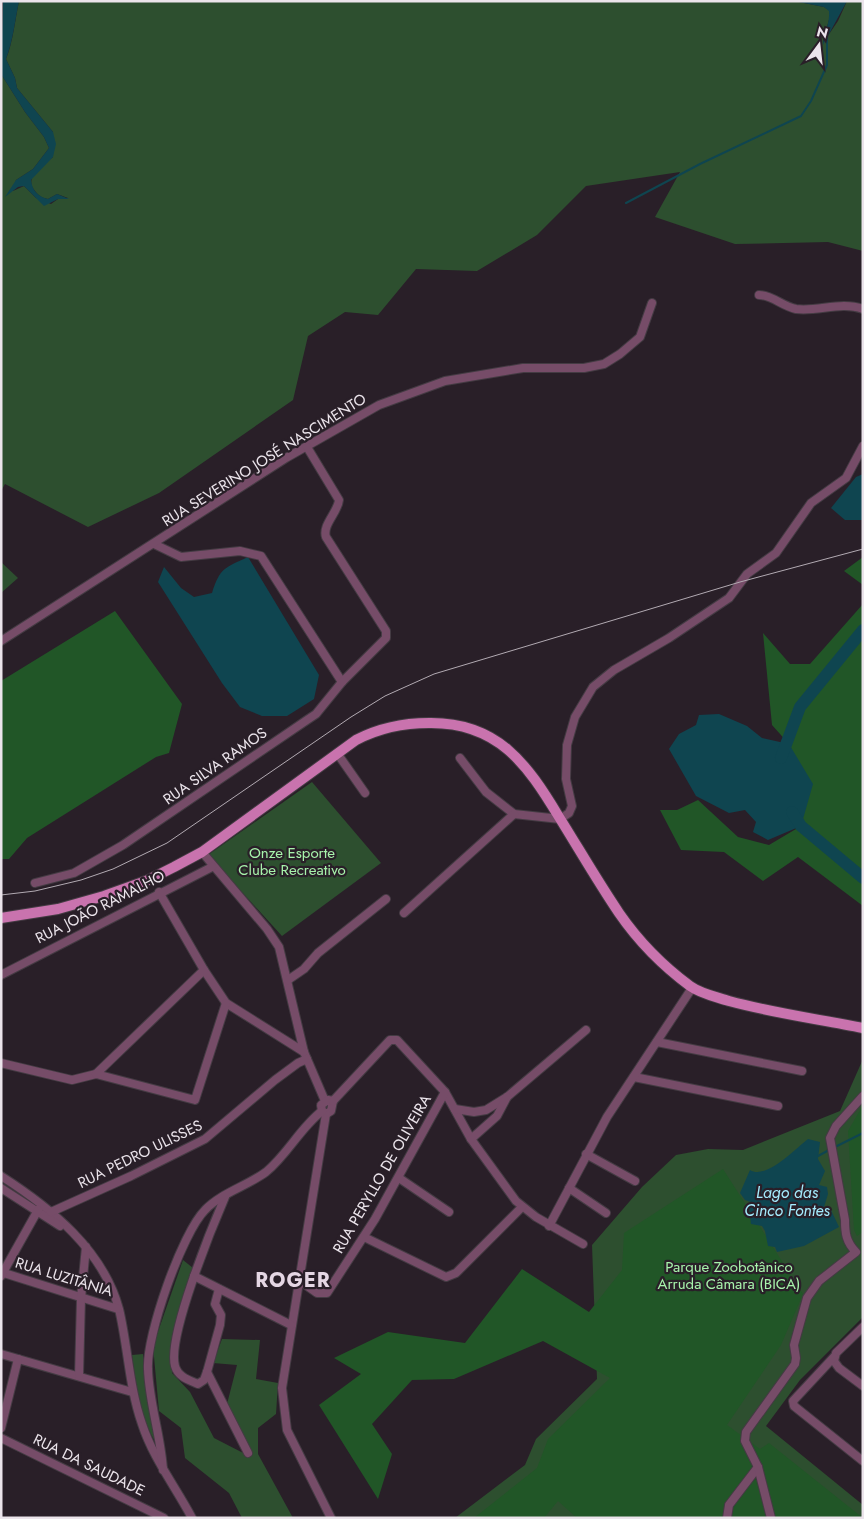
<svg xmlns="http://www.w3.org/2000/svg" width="864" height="1519" viewBox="0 0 864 1519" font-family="Jost,sans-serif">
  <rect width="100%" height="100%" fill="#291f28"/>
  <!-- green -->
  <g fill="#2d4f2f">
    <path d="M19,1H794L824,7L830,11C830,23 824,31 823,43L838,21L847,1H863V251L828,242L735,244L655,217L680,172L586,186L537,235L477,271L416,269L378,315L345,312L308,336L293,400L159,493L88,527L5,484L1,491V74L25,112L44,137L49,148L33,169L16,180L13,191L24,186L36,198L51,204L58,199L68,198L57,194L48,199C42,198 39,196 35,191C23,178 43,165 53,157V132L17,88L15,78L6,59C13,42 15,20 19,1Z"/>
    <path d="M1,562L18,578L1,593Z"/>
    <path d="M312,782L381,863L282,936L208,855Z"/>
    <path d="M863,1059V1317L800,1380L766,1426L863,1505V1518H455L525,1465L536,1439L597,1379L592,1245L642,1187L676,1155L708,1149L743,1150L840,1111Z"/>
    <path d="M183,1260L193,1268L172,1373L190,1392L214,1438L251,1457L227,1404L237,1365L213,1363L222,1339L260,1340L256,1379L278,1383L276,1414L258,1428V1454L293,1518H242L229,1493L185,1458L181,1428L159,1411L153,1346Z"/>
    <path d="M143,1354L147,1401L156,1443C140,1417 136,1385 132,1355Z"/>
  </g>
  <!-- forest -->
  <g fill="#215627">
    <path d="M863,557V585L844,571Z"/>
    <path d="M863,604V906L798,857L763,881L724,852L681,850L660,810H677L698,800L738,837L769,845L801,826L789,744L772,725L763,633L790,664H810Z"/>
    <path d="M115,611L182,704L169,753L156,757L27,838L9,859H1V681Z"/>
    <path d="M863,1105V1232L857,1236L854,1230L848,1131Z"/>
    <path d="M723,1169L803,1294L781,1345L727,1425L760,1449L769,1443L863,1518H577L558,1501L544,1518H474L537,1468L548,1439L610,1378L543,1341L454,1379L412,1380L372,1424L392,1454L378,1499L319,1405L361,1374L334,1358L388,1332L465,1343L522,1269L589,1312L622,1270L624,1233Z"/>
  </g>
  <!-- water -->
  <g fill="#0f4550">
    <path d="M3,1H19C15,20 13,41 6,59L15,78L17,88L53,132L56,144L53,157L31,180C32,190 38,197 48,199L57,194L69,199H58L44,206L24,186L18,187L5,197L16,180L33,169L49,148L44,137L25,112L1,74Z"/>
    <path d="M794,1H847L823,45C824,32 830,24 829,11L824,7Z"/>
    <path d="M863,474V520H845L831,508L856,477Z"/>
    <path d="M248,557L319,675L314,699L287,716H262L240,707L222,683L158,582L164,567L181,588L194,597L212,593C220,568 224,568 248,557Z"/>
    <path d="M719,714L747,726L762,738L789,744L813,784L801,826L768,840L753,832L756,822L745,810L729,813L696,796L669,749L679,734L696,725L699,715Z"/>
    <path d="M808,1139L820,1142L818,1159L825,1171L819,1185L827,1187L828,1194L824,1207L830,1208L839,1227L804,1246L777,1252L775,1247L768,1246L765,1231L762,1226L751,1224L749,1208L751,1202L745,1200L740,1193L750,1170C766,1180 794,1150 808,1139Z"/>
  </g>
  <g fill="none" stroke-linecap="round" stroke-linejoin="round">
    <!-- stream -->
    <g stroke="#0f4550" stroke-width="2">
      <path d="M626,203L700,164L801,116L811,101L827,65V35"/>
      <path d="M833,1148L863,1133"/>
      <path d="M818,1156L829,1150"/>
    </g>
    <!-- river -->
    <g stroke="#0f4550" stroke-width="12">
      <path d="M781,758L800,707L863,630"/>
      <path d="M792,812L801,826L863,878"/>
    </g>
    <defs>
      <g id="minor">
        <path d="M759,295C772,295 782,306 796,309C818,312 841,301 863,309"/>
        <path d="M154,544L181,557L240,551L261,556L342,682"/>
        <path d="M1,641L286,458L379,405L445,381L523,368H584L604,364L620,354L640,337L652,303"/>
        <path d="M337,753L365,793"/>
        <path d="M460,758L486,792L514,814L560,819L569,813L572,806L566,779L567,745L575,717L593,687L614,670L669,638L729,598L747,574L776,553L811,503L846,478L863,446"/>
        <path d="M202,852L267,929L279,947L304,1052L325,1101"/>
        <path d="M35,883L74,873L123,845L307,720L316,714L342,682L386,638V631L326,537C322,525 338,512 339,500L307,447"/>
        <path d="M159,892L204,970L226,1003L304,1052"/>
        <path d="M404,913L514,814"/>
        <path d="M1,975L212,867"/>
        <path d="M288,980L304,969L318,953L386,899"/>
        <path d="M657,1042L802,1071"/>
        <path d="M1,1063L72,1080L96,1074L195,1100L226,1003"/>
        <path d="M96,1074L204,970"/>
        <path d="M634,1077L778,1106"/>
        <path d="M328,1100L333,1101L331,1111L326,1114L322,1111L321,1105Z"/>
        <path d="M333,1101L390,1040H397L445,1092L471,1139L516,1201L536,1217L583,1244"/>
        <path d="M455,1109L474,1112L486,1110L507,1097L586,1030"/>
        <path d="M326,1114L282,1388L287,1430L331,1518"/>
        <path d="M471,1139L497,1116L507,1097"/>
        <path d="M586,1154L635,1181"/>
        <path d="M1,1176C51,1208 103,1250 119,1309C128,1347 129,1387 142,1424C153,1458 175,1486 192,1518"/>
        <path d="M399,1178L449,1212"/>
        <path d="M1,1188L60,1226"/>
        <path d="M569,1188L606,1213"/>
        <path d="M51,1212L131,1176L205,1139L275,1080L298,1063L307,1059"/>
        <path d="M549,1226L607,1117L692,988"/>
        <path d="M364,1237L446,1277L456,1273L522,1207"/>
        <path d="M1,1272L118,1309"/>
        <path d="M1,1276L38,1210"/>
        <path d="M194,1276L291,1325"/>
        <path d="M300,1281L317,1293H327L375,1219L445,1092"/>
        <path d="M219,1289L215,1304L221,1315L220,1325L207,1372L204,1380L198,1384C189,1380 178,1377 175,1366C167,1337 212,1227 225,1197"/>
        <path d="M863,1327L836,1353L834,1361L839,1368L863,1386"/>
        <path d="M1,1354L132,1392"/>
        <path d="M834,1357L793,1401L794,1406L863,1461"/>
        <path d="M207,1372L248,1453"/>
        <path d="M79,1376L81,1298L86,1247"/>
        <path d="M1,1428L18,1359"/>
        <path d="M1,1438L164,1518"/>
        <path d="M163,1470C161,1436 149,1403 148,1369C146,1336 182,1233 205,1210C221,1193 247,1186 266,1172C288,1154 300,1128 322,1111"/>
        <path d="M727,1518L729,1505L758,1467"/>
        <path d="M771,1518L758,1467L745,1441L746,1432L795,1364L796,1358L794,1345L807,1298L819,1281L856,1252C846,1242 845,1233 845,1220L830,1138L836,1126L863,1096"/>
      </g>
      <path id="major" d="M1,918L58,909L104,896L146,881L174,867L202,852L356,740C379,728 404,723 429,723C498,722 527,764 559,817C579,849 598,882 619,913C639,942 663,966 690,986C701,994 717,997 729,1001C773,1013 818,1019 863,1028"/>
    </defs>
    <!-- minor casing -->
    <use href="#minor" stroke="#443b43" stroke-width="10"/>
    <!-- major casing -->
    <use href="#major" stroke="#443b43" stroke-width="12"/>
    <!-- minor -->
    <use href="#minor" stroke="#764c68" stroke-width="8"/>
    <!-- major -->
    <use href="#major" stroke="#c973ae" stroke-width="10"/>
    <!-- tram -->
    <path stroke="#b2aab2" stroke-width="1" d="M1,895L35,891L81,880L113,869L167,843L351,717L385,696L434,674L740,582L863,549"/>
  </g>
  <g text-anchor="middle" stroke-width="4.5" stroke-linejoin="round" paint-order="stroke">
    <!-- street labels -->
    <g font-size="15" fill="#ebe4eb" stroke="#291f28">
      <text transform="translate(264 460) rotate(-32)" y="5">RUA SEVERINO JOSÉ NASCIMENTO</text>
      <text transform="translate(215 766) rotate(-35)" y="5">RUA SILVA RAMOS</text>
      <text transform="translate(100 907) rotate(-27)" y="5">RUA JOÃO RAMALHO</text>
      <text transform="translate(140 1154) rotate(-26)" y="5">RUA PEDRO ULISSES</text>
      <text transform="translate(382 1174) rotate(-60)" y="5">RUA PERYLLO DE OLIVEIRA</text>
      <text transform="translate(64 1277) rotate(17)" y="5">RUA LUZITÂNIA</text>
      <text transform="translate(89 1465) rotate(26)" y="5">RUA DA SAUDADE</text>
    </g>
    <!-- park labels -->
    <g font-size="15" fill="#a7f3ab" stroke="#291f28">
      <text x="292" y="858">Onze Esporte<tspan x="292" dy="17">Clube Recreativo</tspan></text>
      <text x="729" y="1272">Parque Zoobotânico<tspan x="729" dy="17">Arruda Câmara (BICA)</tspan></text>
    </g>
    <!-- water labels -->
    <g font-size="16" font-style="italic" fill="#a4ebfd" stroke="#291f28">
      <text x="787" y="1198">Lago das<tspan x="787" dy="18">Cinco Fontes</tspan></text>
    </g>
    <!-- district labels -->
    <g font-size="20" font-weight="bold" letter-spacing="1" fill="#e5d7e4" stroke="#291f28">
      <text x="293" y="1287">ROGER</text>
    </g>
  </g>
  <!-- border -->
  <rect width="864" height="1519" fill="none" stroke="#ebe4eb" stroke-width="5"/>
  <!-- north arrow -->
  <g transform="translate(819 45) rotate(15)" stroke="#291f28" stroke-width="4" paint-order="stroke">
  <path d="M0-4L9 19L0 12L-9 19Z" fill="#ebe4eb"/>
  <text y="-8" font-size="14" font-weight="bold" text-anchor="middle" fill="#ebe4eb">N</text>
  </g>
</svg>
